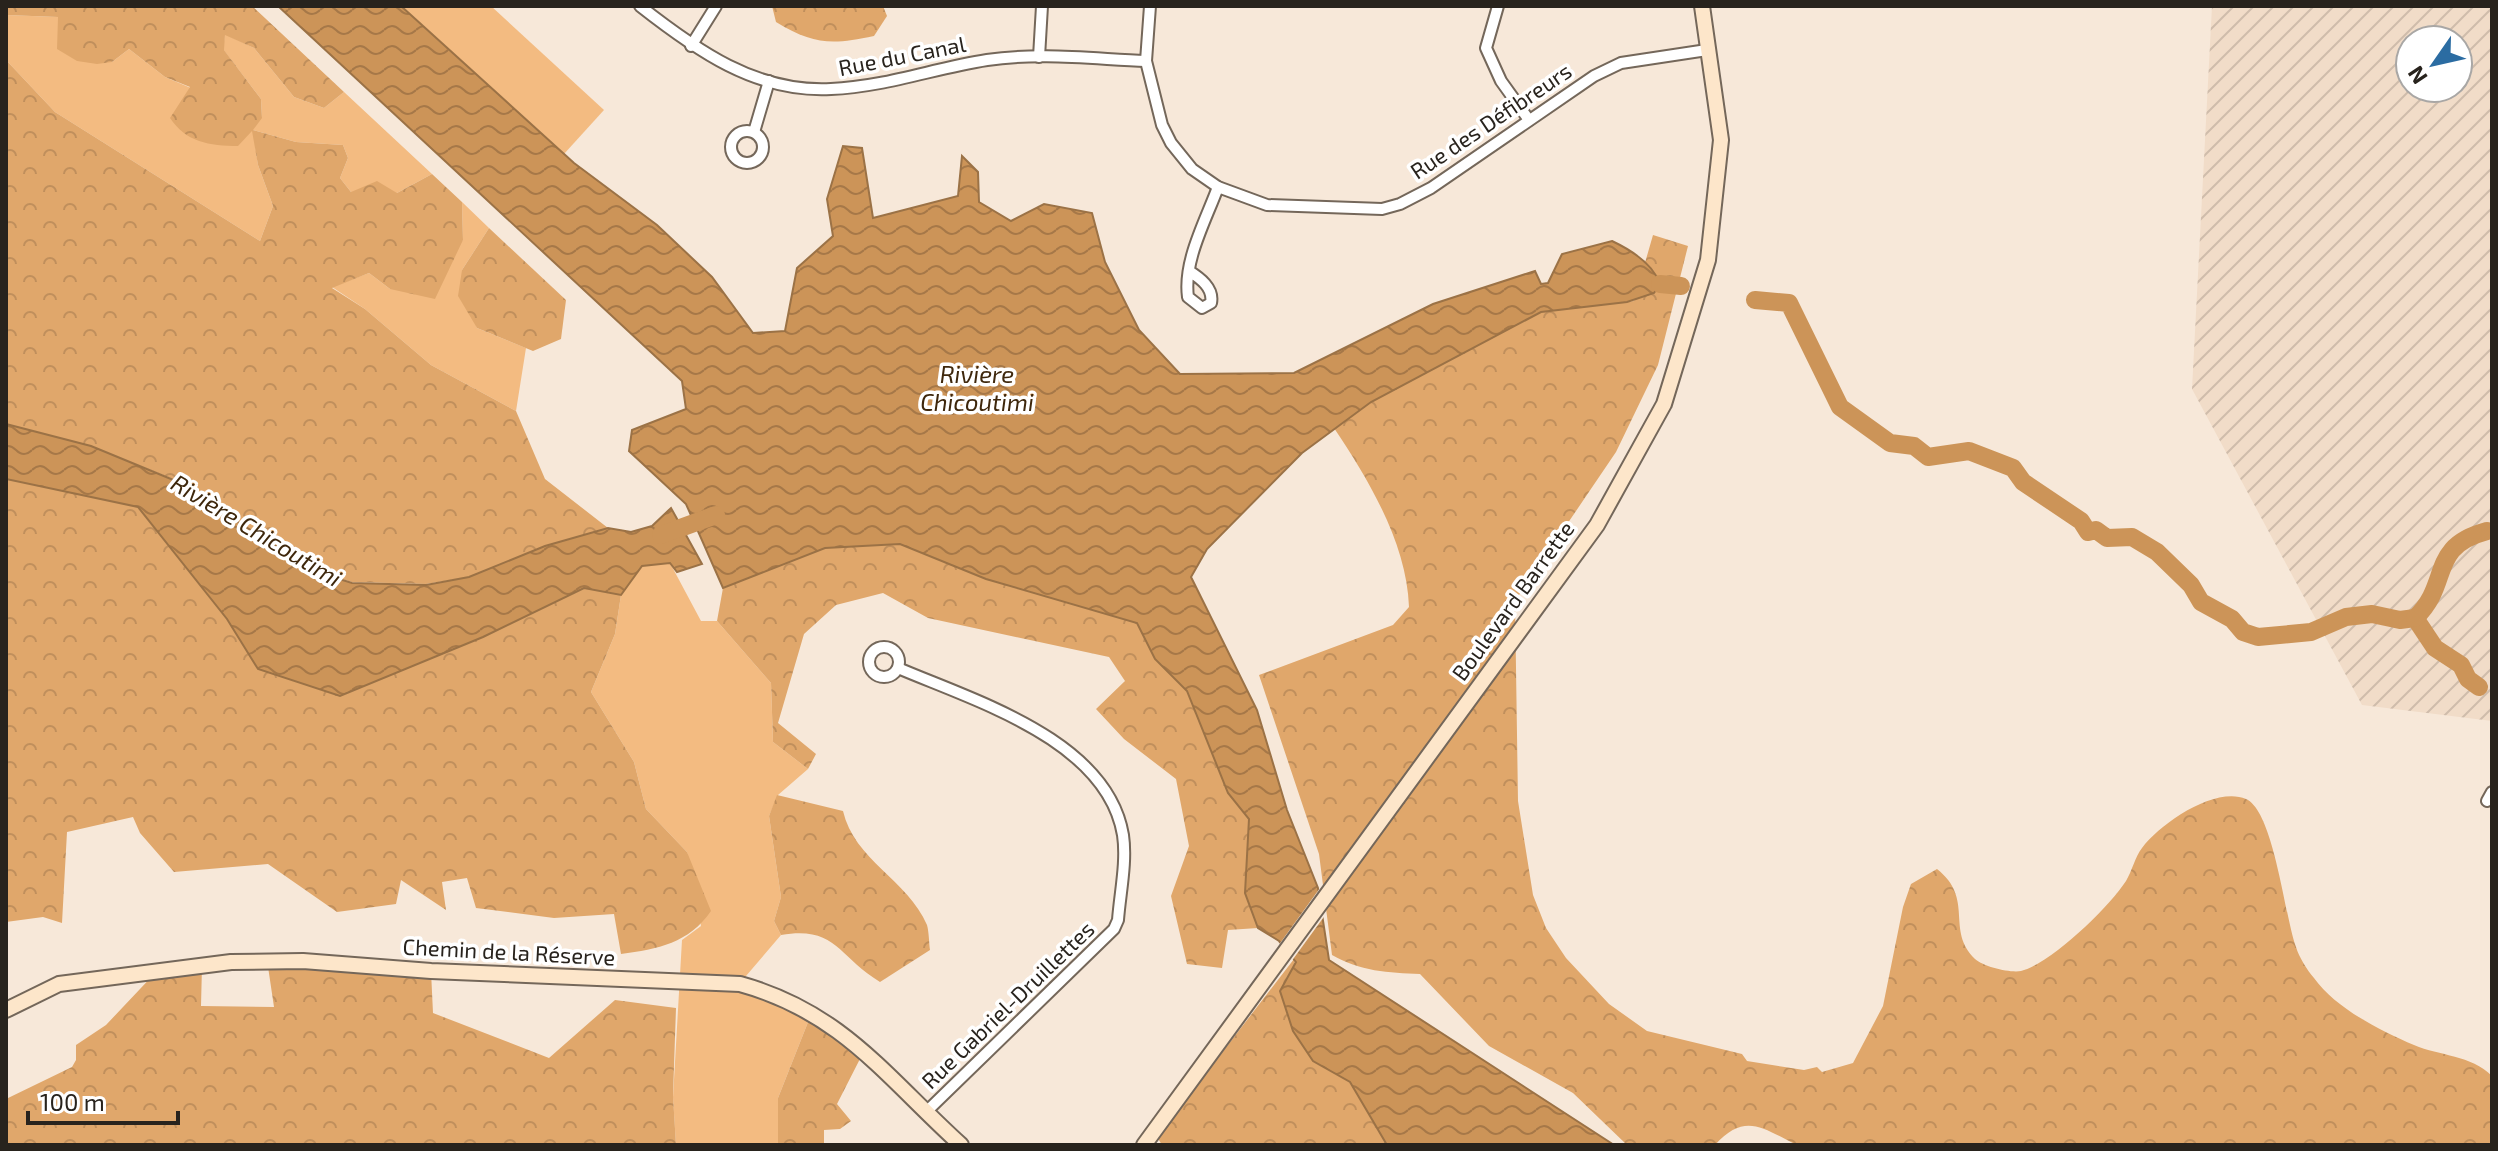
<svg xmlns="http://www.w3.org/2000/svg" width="2498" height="1151" viewBox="0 0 2498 1151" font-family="'Exo 2',sans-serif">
  <defs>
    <pattern id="industrial-furrows" width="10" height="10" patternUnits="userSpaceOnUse" patternTransform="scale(2)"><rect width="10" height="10" fill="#f1dcc8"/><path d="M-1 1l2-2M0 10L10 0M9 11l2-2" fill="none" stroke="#cfbcab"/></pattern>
    <pattern id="forest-crowns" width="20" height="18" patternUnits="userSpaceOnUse" patternTransform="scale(2)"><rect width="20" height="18" fill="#e0a76b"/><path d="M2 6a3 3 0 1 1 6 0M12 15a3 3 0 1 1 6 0" fill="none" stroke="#c08f5c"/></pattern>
    <pattern id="water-waves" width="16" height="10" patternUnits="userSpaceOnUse" patternTransform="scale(2)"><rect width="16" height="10" fill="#cc9458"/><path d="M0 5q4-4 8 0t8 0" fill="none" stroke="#a67848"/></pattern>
  </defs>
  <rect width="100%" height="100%" fill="#f7e8d9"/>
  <!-- industrial -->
  <path fill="url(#industrial-furrows)" fill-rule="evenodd" d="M2212,6H2492V721L2362,705L2192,389ZM2410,40H2458V88H2410Z"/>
  <!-- green -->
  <g fill="#f3bb81">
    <path d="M401,6H491L604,110L564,154Z"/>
    <path d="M6,15L58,17L112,62L129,49L165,77L262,118L261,99L223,49L225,34L254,48L294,97L324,108L344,92L432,174L397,193L351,192L340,178L348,158L343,145L296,142L253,130L258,165L273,206L260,241L55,112L6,60Z"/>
    <path d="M462,202L489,228L462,270L477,328L526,348L516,411L431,365L365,309L332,287L369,273L390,289L463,240Z"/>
    <path d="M670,563L701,621H717L771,683L773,742L808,769L778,795L769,816L781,897L774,921L781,935L740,983L812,1012L778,1098V1145H676L673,1097L682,940L701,926L687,852L646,809L634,762L591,692L615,634L621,595L642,566Z"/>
  </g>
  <!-- forest -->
  <g fill="url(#forest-crowns)">
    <path d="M6,6H252L344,92L324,108L294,97L254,48L225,35L224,50L261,99L262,118L253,130L296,142L343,145L348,158L340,178L351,192L377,181L397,193L432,174L462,202L463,240L435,299L390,289L369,273L332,288L365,309L431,365L516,411L545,479L608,528L545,546L469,577L426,584L352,582L318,572L238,522L188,485L91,446L6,424V60L55,112L260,241L273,206L258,165L252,131L238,146C209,146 186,142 170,118L190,87L165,77L129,49L112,62L97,64L77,61L57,49L58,17L6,15Z"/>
    <path d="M772,6H883L887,16L874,36C832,45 814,45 776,22Z"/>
    <path d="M489,228L566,300L561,339L533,351L477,328L458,296L462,270Z"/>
    <path d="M1653,235L1688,246L1658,365L1616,452L1515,601L1518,801L1533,895L1546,928L1566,958L1609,1004L1647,1031L1742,1054L1747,1061L1804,1070L1817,1067L1822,1072L1853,1063L1883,1006L1903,907L1911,884L1937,869C1975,899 1945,930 1975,959C1984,967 2010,973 2021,971C2052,963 2109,907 2126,881C2132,871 2135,857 2142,848C2161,823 2215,786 2246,799C2274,811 2285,918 2296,947C2299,957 2307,970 2314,978C2335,1008 2381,1031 2414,1045C2440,1056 2471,1055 2492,1076V1145H1797C1762,1128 1745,1112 1715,1145H1627L1573,1093L1489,1046L1420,974C1389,973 1359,971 1332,955L1319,854L1259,675L1393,625L1409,607C1407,544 1369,480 1334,428L1376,397L1542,310L1634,301Z"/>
    <path d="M6,479L138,507L227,619L258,669L340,696L483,637L584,588L621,595L615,634L591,692L634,762L646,809L687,852L711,911C689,943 658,949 621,954L614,914L554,918L476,908L467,878L442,882L446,910L401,880L396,904L337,912L268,864L174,872L140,833L133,817L67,832L62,923L43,917L6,922Z"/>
    <path d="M900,544L986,579L1137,623L1155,659L1187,691L1228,793L1249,819L1245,893L1258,928L1228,930L1222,968L1187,964L1171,896L1189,846L1176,779L1124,739L1096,709L1125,681L1109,657L928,618L883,593L836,605L804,634L778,723L816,754L808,769L773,742L771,683L717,621L723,588L825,548Z"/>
    <path d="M777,795L843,811C854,860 908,880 927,925C929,932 929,943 930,950L880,982C837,956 837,926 781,935L774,921L781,897L769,816Z"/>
    <path d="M1294,959L1313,1061L1350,1082L1387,1145H1162L1157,1137Z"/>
    <path d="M267,960L431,971L433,1013L549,1058L615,1000L676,1008L673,1096L676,1145H6V1099L72,1067L76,1060V1045L106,1025L157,971L202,966L201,1006L274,1007Z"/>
    <path d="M812,1012L863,1053L837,1104L851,1121L840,1129L824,1130V1145H778V1098Z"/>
  </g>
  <!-- water -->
  <g fill="url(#water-waves)" stroke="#9b7246" stroke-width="2">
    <path d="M278,6H401L574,163L657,225L712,277L753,333L785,331L797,268L833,236L827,199L843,146L862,148L873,218L958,196L962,156L978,172L979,202L1011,221L1044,204L1092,213L1105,262L1139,330L1180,374L1294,373L1433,304L1535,271L1541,284L1548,283L1562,254L1612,241C1631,250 1653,264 1660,284L1654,293L1627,302L1541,312L1371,402L1302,453L1207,549L1191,577L1257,710L1287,810L1318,888L1329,960L1614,1145H1387L1350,1082L1313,1061L1293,1031L1280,991L1296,962L1279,941L1258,928L1245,893L1249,819L1228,793L1187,691L1155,659L1137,623L986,579L900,544L825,548L723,588L686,504L629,451L632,430L686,409L682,381Z"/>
    <path d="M6,424L91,446L188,486L238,522L317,572L352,583L426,585L469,577L545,546L608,528L631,532L652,526L671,508L702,564L677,572L670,563L642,566L621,595L584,588L483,637L340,696L258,669L227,619L138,507L6,479Z"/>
  </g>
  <!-- pier -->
  <path fill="#f7e8d9" d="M1320,888L1326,914L1291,962L1278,946Z"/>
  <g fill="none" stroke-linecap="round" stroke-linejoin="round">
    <!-- river -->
    <g stroke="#cc9458" stroke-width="18">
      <path d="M1660,284L1681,286"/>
      <path d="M1755,300L1789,303L1840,407L1890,443L1914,446L1928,457L1969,451L2013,468L2023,482L2081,521L2088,532L2096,530L2107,538L2132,537L2157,552L2191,585L2201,602L2232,619L2243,632L2258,637L2311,632L2346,617L2372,614L2400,620L2415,618L2435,648L2461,665L2468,679L2479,687"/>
      <path d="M661,535L716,515"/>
      <path d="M2415,618C2452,583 2427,547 2487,531"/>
    </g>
    <defs>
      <g id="street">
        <path d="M640,6C696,50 756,93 831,89C884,87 935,68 987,60C1039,52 1094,59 1146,61"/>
        <path d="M1150,6L1146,61L1162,125L1171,143L1192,169L1218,187L1267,205L1382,209L1400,204L1431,188L1594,76L1621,63L1707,50"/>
        <path d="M1498,6L1486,48L1501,81L1529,120"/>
        <path d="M691,46L716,6"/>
        <path d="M1039,57L1042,6"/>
        <circle cx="747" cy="147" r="16"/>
        <path d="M754,132L769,81"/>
        <path d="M1189,271C1200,278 1214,288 1211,303L1202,308L1188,297C1183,261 1206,220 1218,187"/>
        <circle cx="884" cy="662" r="15"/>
        <path d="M898,668C975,701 1107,740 1123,835C1127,862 1120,893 1118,920L1114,929L926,1112"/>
        <path d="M2487,801L2492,792"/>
      </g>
      <g id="secondary">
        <path d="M6,1010L59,984L231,962L303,961L431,971L740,984C842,1012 886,1077 961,1145"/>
        <path d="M1144,1145L1597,525L1664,404L1708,260L1721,140L1702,6"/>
      </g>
    </defs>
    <!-- street casing -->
    <use href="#street" stroke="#74675a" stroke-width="14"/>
    <!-- secondary casing -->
    <use href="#secondary" stroke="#74675a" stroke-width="18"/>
    <!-- street -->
    <use href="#street" stroke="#fff" stroke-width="10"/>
    <!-- secondary -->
    <use href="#secondary" stroke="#fde6ca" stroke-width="14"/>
  </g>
  <g text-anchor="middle" stroke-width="7" stroke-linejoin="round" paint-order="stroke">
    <!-- street labels -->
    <g font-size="22" fill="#28231d" stroke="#fff">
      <text transform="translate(902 56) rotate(-11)" y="8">Rue du Canal</text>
      <text transform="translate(1491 121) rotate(-34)" y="8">Rue des Défibreurs</text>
      <text transform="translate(1513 601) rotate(-54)" y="8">Boulevard Barrette</text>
      <text transform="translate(509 952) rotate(3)" y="8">Chemin de la Réserve</text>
      <text transform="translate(1008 1005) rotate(-44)" y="8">Rue Gabriel-Druillettes</text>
    </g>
    <!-- water labels -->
    <g font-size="24" font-style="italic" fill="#3e270c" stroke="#fff">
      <text x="977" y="383">Rivière<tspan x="977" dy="28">Chicoutimi</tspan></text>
      <text transform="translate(256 531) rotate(31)" y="8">Rivière Chicoutimi</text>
    </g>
  </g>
  <!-- border -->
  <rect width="2498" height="1151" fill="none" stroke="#28231d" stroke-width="16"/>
  <!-- north arrow -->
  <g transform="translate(2434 64) rotate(236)"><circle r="38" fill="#ffffff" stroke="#a9a7a5" stroke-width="2"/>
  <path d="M0-6L14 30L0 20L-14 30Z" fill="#2b6ca2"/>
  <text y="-12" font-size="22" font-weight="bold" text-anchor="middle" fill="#28231d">N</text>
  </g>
  <!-- scale -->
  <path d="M28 1111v12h150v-12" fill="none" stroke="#28231d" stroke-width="4"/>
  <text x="40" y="1111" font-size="24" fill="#28231d" stroke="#ffffff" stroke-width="6" paint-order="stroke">100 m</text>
</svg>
